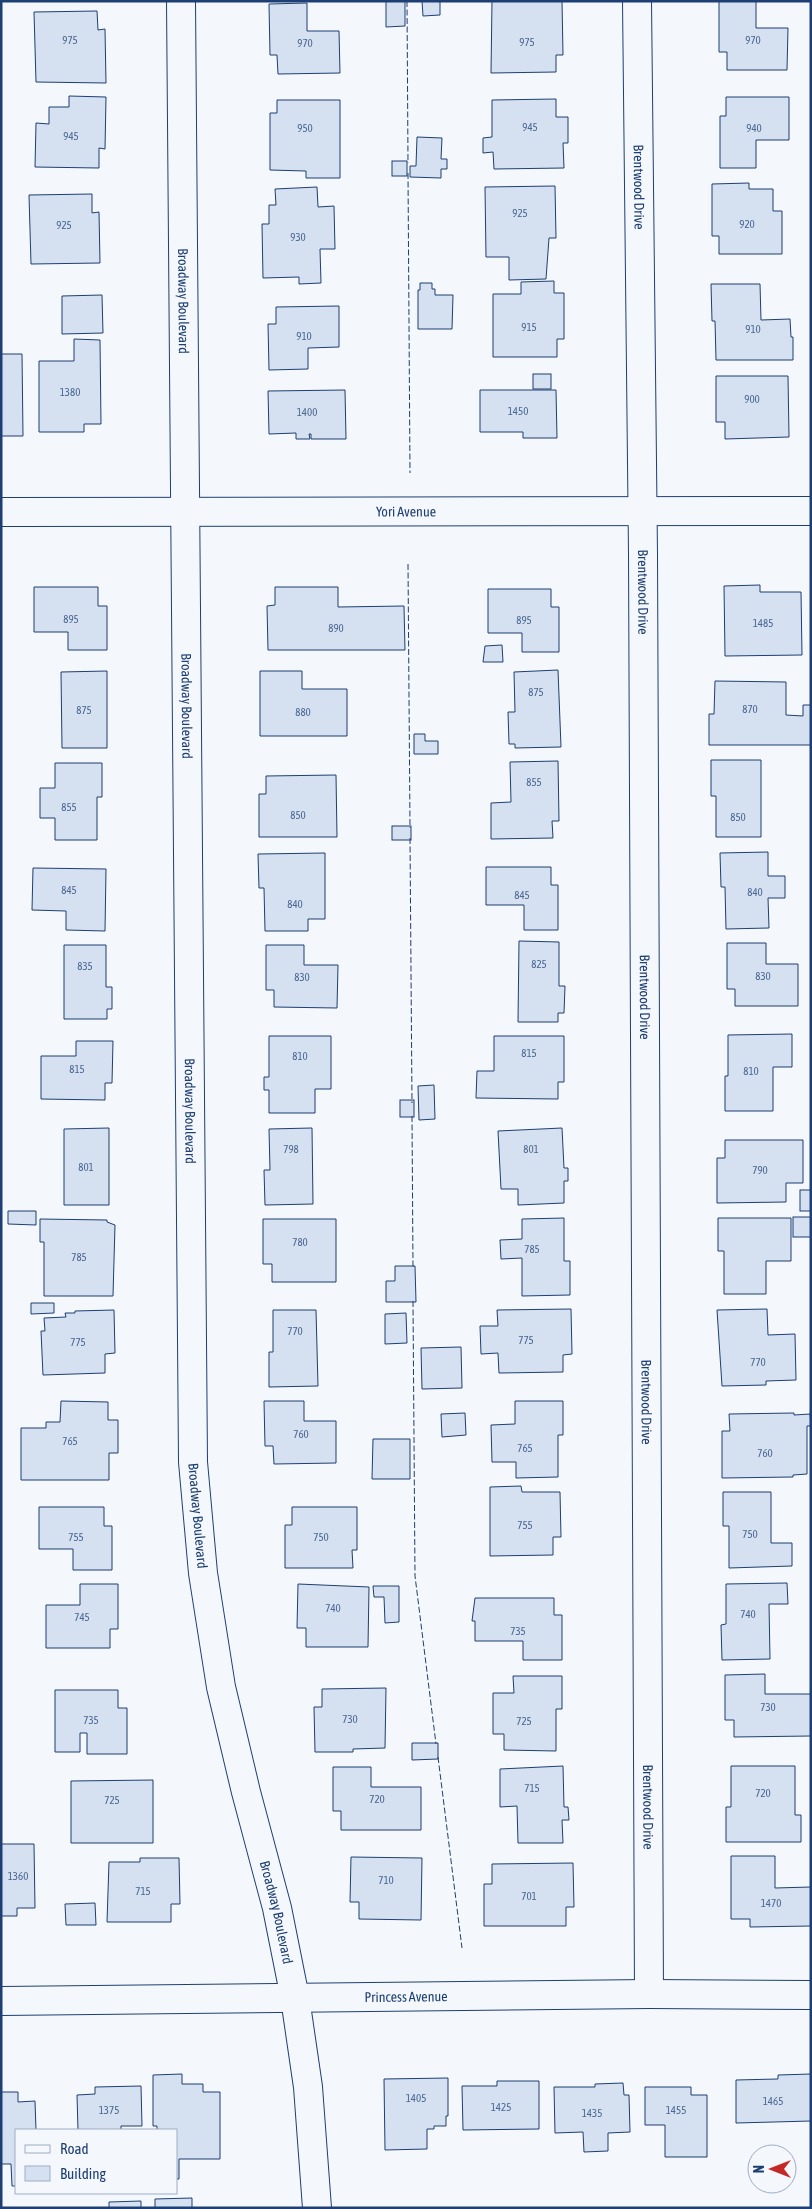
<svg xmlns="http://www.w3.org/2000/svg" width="812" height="2209" viewBox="0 0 812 2209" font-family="'Asap Condensed',sans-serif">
  <rect width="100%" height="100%" fill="#f4f7fb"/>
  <!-- building -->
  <g fill="#d5e0f0" stroke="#1d3f73">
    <path d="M386,1H405V26L386,27Z"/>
    <path d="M422,1H440V15L423,16Z"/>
    <path d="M492,1H562L563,55H556V72L491,73Z"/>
    <path d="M719,1H756V28H788L787,70H727V52H719Z"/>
    <path d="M307,3V31H339L340,73L278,74L277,55H270L269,4Z"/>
    <path d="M97,11L98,30L105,29L106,83L36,82L34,12Z"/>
    <path d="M69,96L106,97L105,149L99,148V168L35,167L36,123L49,124V107H69Z"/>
    <path d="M726,97H789V140H756V168H720V116H726Z"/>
    <path d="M556,99V117H568V143H563L564,168L494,169L493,152L483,153V138L492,137V100Z"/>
    <path d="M277,100H340V178H306V171L270,170V113H277Z"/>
    <path d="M417,137L442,138L441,159H447V169H441V178L410,177V166H416Z"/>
    <rect x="392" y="161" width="15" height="15"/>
    <path d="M749,183V189H773V211H782V254H719V236H712V184Z"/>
    <path d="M555,186L556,238H549L546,279L509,280V257H486L485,187Z"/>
    <path d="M317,187L318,207L334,206L335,249H320L321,283L299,284V277L263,278L262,224H269V205H276L275,189Z"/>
    <path d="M92,194V213L99,212L100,263L31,264L29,195Z"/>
    <path d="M554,281V293H564V339H557V357H493V294H521V282Z"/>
    <path d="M420,283H432V289H435V295H453L452,329H418V290H420Z"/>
    <path d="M711,284H760L761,320L790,319L791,337H793V360H716L715,321H712Z"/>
    <path d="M102,295L103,333L62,334V296Z"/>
    <path d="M339,306V347L308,348V369L269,370L268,324H276V307Z"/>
    <path d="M74,339L100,340L101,424H84V432H39V361H74Z"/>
    <path d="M1,354H22L23,436H1Z"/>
    <rect x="533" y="374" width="18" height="15"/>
    <path d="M716,376H788L789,437L725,439V422H716Z"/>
    <path d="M345,390L346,439H311V434H309L310,439H296V433L269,434L268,391Z"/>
    <path d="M480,390H556L557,438H523V432H480Z"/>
    <path d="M760,585V592H801L802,655L725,656L724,586Z"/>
    <path d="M34,587H98V606H107V650H68V632H34Z"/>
    <path d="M275,587H338V607L404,606L405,650H268L267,606L275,605Z"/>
    <path d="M488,589H551V607H559V652H522V633H488Z"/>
    <path d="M502,645L503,662H483L485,646Z"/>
    <path d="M558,670L561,747L515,748V744H509L508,712H515L514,672Z"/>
    <path d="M107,671V748H62L61,672Z"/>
    <path d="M260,671H302V689H347V736H260Z"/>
    <path d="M715,681L786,682V715L803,716V705H811V745H709V714H714Z"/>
    <path d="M414,734H425V741H438V754H414Z"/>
    <path d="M711,760H761V837H716V796H711Z"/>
    <path d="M558,761L559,821H552L553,838L491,839V803L511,802L510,762Z"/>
    <path d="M55,763H102V797H97V840H55V818H40V788H55Z"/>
    <path d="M336,775L337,837H259V794H266V776Z"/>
    <rect x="392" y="826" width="19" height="14"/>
    <path d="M768,852V876H785V898H768L769,928L726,929L725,887H721L720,853Z"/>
    <path d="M325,853V919H308V931H265L264,888H259L258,854Z"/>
    <path d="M486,867H551V885H558V930H524V905H486Z"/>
    <path d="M33,868L106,869L105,931L66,930V911L32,910Z"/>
    <path d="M519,941L559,942V986H565L564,1013H558V1022H518Z"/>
    <path d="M727,943H766V964H798V1006H735V989H727Z"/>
    <path d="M64,945H106V987H112V1009H107V1019H64Z"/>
    <path d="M266,945H304V965H338L337,1008L274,1007V990H266Z"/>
    <path d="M792,1034V1067H773V1111H725V1076H728V1035Z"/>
    <path d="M269,1036H331V1089H315V1113H269V1090H264V1077H269Z"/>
    <path d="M494,1036H564V1082H558V1099L476,1098L477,1071H494Z"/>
    <path d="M76,1041H113L112,1083H105V1100L41,1099V1056H76Z"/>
    <path d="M434,1085L435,1119L419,1120L418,1086Z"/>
    <rect x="400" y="1100" width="14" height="17"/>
    <path d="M109,1128V1205H64V1129Z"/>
    <path d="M312,1128L313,1204L265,1205L264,1170H270L269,1129Z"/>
    <path d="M562,1128L564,1168H568V1181H564V1203L518,1205V1189H501L498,1131Z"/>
    <path d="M725,1140H803V1183H786V1202L717,1203V1158H725Z"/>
    <rect x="800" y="1190" width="11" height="21"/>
    <path d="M8,1211H36V1225L8,1224Z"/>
    <rect x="793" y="1217" width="18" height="20"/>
    <path d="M564,1218V1261H570V1295L522,1296V1258L501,1259L500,1240L522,1239V1219Z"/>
    <path d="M718,1218H791V1261H766V1294H724V1251H718Z"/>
    <path d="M40,1219L107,1220V1222L115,1225L113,1296H44V1242H40Z"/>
    <path d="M263,1219H336V1282H272V1264H263Z"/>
    <path d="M395,1266H415L416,1302H386V1281H395Z"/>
    <path d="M31,1303H54V1313L31,1314Z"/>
    <path d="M571,1309L572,1354L563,1355V1372L499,1373L498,1353L481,1354L480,1326H498L497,1310Z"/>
    <path d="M767,1309L768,1335L795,1334L796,1380L766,1381V1385L722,1386L717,1310Z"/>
    <path d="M114,1310L115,1353L105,1354V1373L43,1375L41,1331H45L44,1318L66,1317L65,1313H75V1311Z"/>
    <path d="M273,1310H316L318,1386L269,1387V1352H273Z"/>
    <path d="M406,1313L407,1343L385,1344V1314Z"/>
    <path d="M461,1347L462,1388L422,1389L421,1348Z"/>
    <path d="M61,1401L108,1402V1420H118V1453H109V1480H21V1428H46V1422H60Z"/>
    <path d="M264,1401H304V1421H336V1463L274,1464L273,1446H265Z"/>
    <path d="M515,1401H563V1435H558V1477L516,1478V1462H492L491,1425L515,1424Z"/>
    <path d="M465,1413L466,1435L442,1437L441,1414Z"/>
    <path d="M794,1413V1415L810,1414L811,1426H807V1474L793,1475V1477L722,1478V1431H730L729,1414Z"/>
    <path d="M373,1439H410V1479H372Z"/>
    <path d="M521,1486L522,1492H560L561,1537H553V1555L490,1556V1487Z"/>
    <path d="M723,1492H771V1543H792V1566L729,1568V1526H723Z"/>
    <path d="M39,1507H104V1526H112V1570H73V1549H39Z"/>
    <path d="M292,1507H357V1550H352L353,1568H285V1525H292Z"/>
    <path d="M787,1583L788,1604H769L770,1659L722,1660L721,1625L726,1624V1584Z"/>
    <path d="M80,1584H118V1629H110V1648H46V1605H80Z"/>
    <path d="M298,1584L369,1587L368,1647H306V1628H297Z"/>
    <path d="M373,1586H399V1622L385,1623L384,1597H374Z"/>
    <path d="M475,1598H554V1615H562V1660H523V1641H475V1621H472Z"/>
    <path d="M765,1674V1694H811V1736L734,1737V1720H725V1675Z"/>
    <path d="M513,1676H562V1709H556V1751L504,1750V1734H493V1693H514Z"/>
    <path d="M386,1688L385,1748L353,1749V1752H315L314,1707H322V1689Z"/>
    <path d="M55,1690H118V1708H127V1754H87V1733H80V1752H55Z"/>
    <path d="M412,1743H438V1759L412,1760Z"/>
    <path d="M563,1766L564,1807H568L569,1820H562L563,1843H518L517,1806L500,1807V1769Z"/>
    <path d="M731,1766H795V1815H801V1842H726V1807H731Z"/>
    <path d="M333,1767H371V1787H421V1830H341V1811H333Z"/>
    <path d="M153,1780V1843H71V1781Z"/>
    <path d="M1,1844H34L35,1908H17V1916H1Z"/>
    <path d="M731,1856H775V1888L811,1887V1926L750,1927V1919H731Z"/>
    <path d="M351,1857L422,1858L421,1920L359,1919V1902H350Z"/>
    <path d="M140,1858H179L180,1904H171V1922H107L109,1862H140Z"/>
    <path d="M573,1863L574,1907H566V1926H484V1884H492V1864Z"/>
    <path d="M95,1903L96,1925H66L65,1904Z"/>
    <path d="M182,2074V2084H203V2092H220V2159H179V2179H176V2130H157V2126H153V2075Z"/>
    <path d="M811,2074V2121L736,2123V2080L778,2079V2075Z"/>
    <path d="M448,2078V2116H446V2126H434V2129H427V2149L385,2150L384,2079Z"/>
    <path d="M497,2081H539V2129L463,2130L462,2086H497Z"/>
    <path d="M623,2083L624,2095H629L630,2132L608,2133V2151L584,2152L583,2132L555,2133L554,2087H595V2084Z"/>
    <path d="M141,2086L142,2126H121V2130H78L77,2095L95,2094V2087Z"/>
    <path d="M645,2087H691V2095H707V2157H665V2125H645Z"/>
    <path d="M1,2092H18V2102L35,2101L36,2130H16V2186H12L11,2164H1Z"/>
    <path d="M192,2198V2208H155V2199Z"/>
    <path d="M141,2201V2208H109V2202Z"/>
  </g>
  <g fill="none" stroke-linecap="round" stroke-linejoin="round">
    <defs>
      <g id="street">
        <path id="s1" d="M181,1L193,1462L203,1573L221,1687L246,1792L277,1908L295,1998L308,2087L317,2208"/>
        <path id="s2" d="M637,1L643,554L649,1994"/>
        <path id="s3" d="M1,512L811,511"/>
        <path id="s4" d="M1,2001L649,1994L811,1995"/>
      </g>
    </defs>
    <!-- street casing -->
    <use href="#street" stroke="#1d3f73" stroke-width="30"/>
    <!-- street -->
    <use href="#street" stroke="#f4f7fb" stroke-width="28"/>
    <!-- fence -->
    <g stroke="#1d3f73" stroke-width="1" stroke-dasharray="6 2.5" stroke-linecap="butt">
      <path d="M407,1L408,163"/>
      <path d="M408,173L410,473"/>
      <path d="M408,564L410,828"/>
      <path d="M410,838L412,1103"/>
      <path d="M412,1116L413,1268"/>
      <path d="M413,1301L415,1576L436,1744"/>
      <path d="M438,1757L462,1948"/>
    </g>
  </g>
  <g text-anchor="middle" stroke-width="4" stroke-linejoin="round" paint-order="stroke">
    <!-- number labels -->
    <g font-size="11" fill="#4b6792">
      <text x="70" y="44">975</text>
      <text x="753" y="44">970</text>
      <text x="527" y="46">975</text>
      <text x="305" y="47">970</text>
      <text x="530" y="131">945</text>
      <text x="305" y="132">950</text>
      <text x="754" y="132">940</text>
      <text x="71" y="140">945</text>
      <text x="520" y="217">925</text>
      <text x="747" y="228">920</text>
      <text x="64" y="229">925</text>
      <text x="298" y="241">930</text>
      <text x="529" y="331">915</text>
      <text x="753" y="333">910</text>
      <text x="304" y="340">910</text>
      <text x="70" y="396">1380</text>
      <text x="752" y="403">900</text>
      <text x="518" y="415">1450</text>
      <text x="307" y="416">1400</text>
      <text x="71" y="623">895</text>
      <text x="524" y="624">895</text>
      <text x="763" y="627">1485</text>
      <text x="336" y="632">890</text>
      <text x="536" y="696">875</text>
      <text x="750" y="713">870</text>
      <text x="84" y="714">875</text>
      <text x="303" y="716">880</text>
      <text x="534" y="786">855</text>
      <text x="69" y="811">855</text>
      <text x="298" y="819">850</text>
      <text x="738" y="821">850</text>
      <text x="69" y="894">845</text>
      <text x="755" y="896">840</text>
      <text x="522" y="899">845</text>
      <text x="295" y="908">840</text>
      <text x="539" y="968">825</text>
      <text x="85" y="970">835</text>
      <text x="763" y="980">830</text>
      <text x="302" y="981">830</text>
      <text x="529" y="1057">815</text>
      <text x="300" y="1060">810</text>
      <text x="77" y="1073">815</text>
      <text x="751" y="1075">810</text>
      <text x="291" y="1153">798</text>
      <text x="531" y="1153">801</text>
      <text x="86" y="1171">801</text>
      <text x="760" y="1174">790</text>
      <text x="300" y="1246">780</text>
      <text x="532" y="1253">785</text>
      <text x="79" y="1261">785</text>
      <text x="295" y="1335">770</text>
      <text x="526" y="1344">775</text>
      <text x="78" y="1346">775</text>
      <text x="758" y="1366">770</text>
      <text x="301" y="1438">760</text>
      <text x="70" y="1445">765</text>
      <text x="525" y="1452">765</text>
      <text x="765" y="1457">760</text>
      <text x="525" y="1529">755</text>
      <text x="750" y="1538">750</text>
      <text x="76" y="1541">755</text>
      <text x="321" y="1541">750</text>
      <text x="333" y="1612">740</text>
      <text x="748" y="1618">740</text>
      <text x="82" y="1621">745</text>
      <text x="518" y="1635">735</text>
      <text x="768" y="1711">730</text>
      <text x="350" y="1723">730</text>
      <text x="91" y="1724">735</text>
      <text x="524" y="1725">725</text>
      <text x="532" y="1792">715</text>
      <text x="763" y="1797">720</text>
      <text x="377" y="1803">720</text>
      <text x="112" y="1804">725</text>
      <text x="18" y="1880">1360</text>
      <text x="386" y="1884">710</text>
      <text x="143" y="1895">715</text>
      <text x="529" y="1900">701</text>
      <text x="771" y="1907">1470</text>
      <text x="416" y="2102">1405</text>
      <text x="773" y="2105">1465</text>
      <text x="501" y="2111">1425</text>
      <text x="109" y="2114">1375</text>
      <text x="676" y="2114">1455</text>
      <text x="592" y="2117">1435</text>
    </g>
    <!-- street labels -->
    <g font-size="14" fill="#1d3f73" stroke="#f4f7fb">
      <text dy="5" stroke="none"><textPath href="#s2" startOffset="186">Brentwood Drive</textPath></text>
      <text dy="5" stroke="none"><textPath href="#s1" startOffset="300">Broadway Boulevard</textPath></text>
      <text dy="5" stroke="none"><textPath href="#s3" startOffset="405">Yori Avenue</textPath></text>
      <text dy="5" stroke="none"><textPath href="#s2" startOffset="591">Brentwood Drive</textPath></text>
      <text dy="5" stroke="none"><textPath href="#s1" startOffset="705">Broadway Boulevard</textPath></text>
      <text dy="5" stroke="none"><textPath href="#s2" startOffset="996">Brentwood Drive</textPath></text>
      <text dy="5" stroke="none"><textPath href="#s1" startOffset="1110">Broadway Boulevard</textPath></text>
      <text dy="5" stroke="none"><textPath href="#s2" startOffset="1401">Brentwood Drive</textPath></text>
      <text dy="5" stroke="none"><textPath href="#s1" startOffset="1515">Broadway Boulevard</textPath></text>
      <text dy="5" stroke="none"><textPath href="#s2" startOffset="1806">Brentwood Drive</textPath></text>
      <text dy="5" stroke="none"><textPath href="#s1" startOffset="1920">Broadway Boulevard</textPath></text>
      <text dy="5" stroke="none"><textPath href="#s4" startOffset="405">Princess Avenue</textPath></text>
    </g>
  </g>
  <!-- border -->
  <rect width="812" height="2209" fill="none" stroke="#1d3f73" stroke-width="5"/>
  <!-- legend -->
  <rect x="15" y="2129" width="162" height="65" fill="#f4f7fb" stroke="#9eadc5"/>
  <rect x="25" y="2145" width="25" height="8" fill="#f4f7fb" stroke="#9eadc5"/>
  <text x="60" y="2154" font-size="15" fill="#1d3f73">Road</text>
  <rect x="25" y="2166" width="25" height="15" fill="#d5e0f0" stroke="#9eadc5"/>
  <text x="60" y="2179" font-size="15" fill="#1d3f73">Building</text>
  <!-- north arrow -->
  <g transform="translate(772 2169) rotate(270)"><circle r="24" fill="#f4f7fb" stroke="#9eadc5"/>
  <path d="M0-4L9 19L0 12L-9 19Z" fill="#c62828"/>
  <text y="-8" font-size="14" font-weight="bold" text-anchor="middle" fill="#1d3f73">N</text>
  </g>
</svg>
